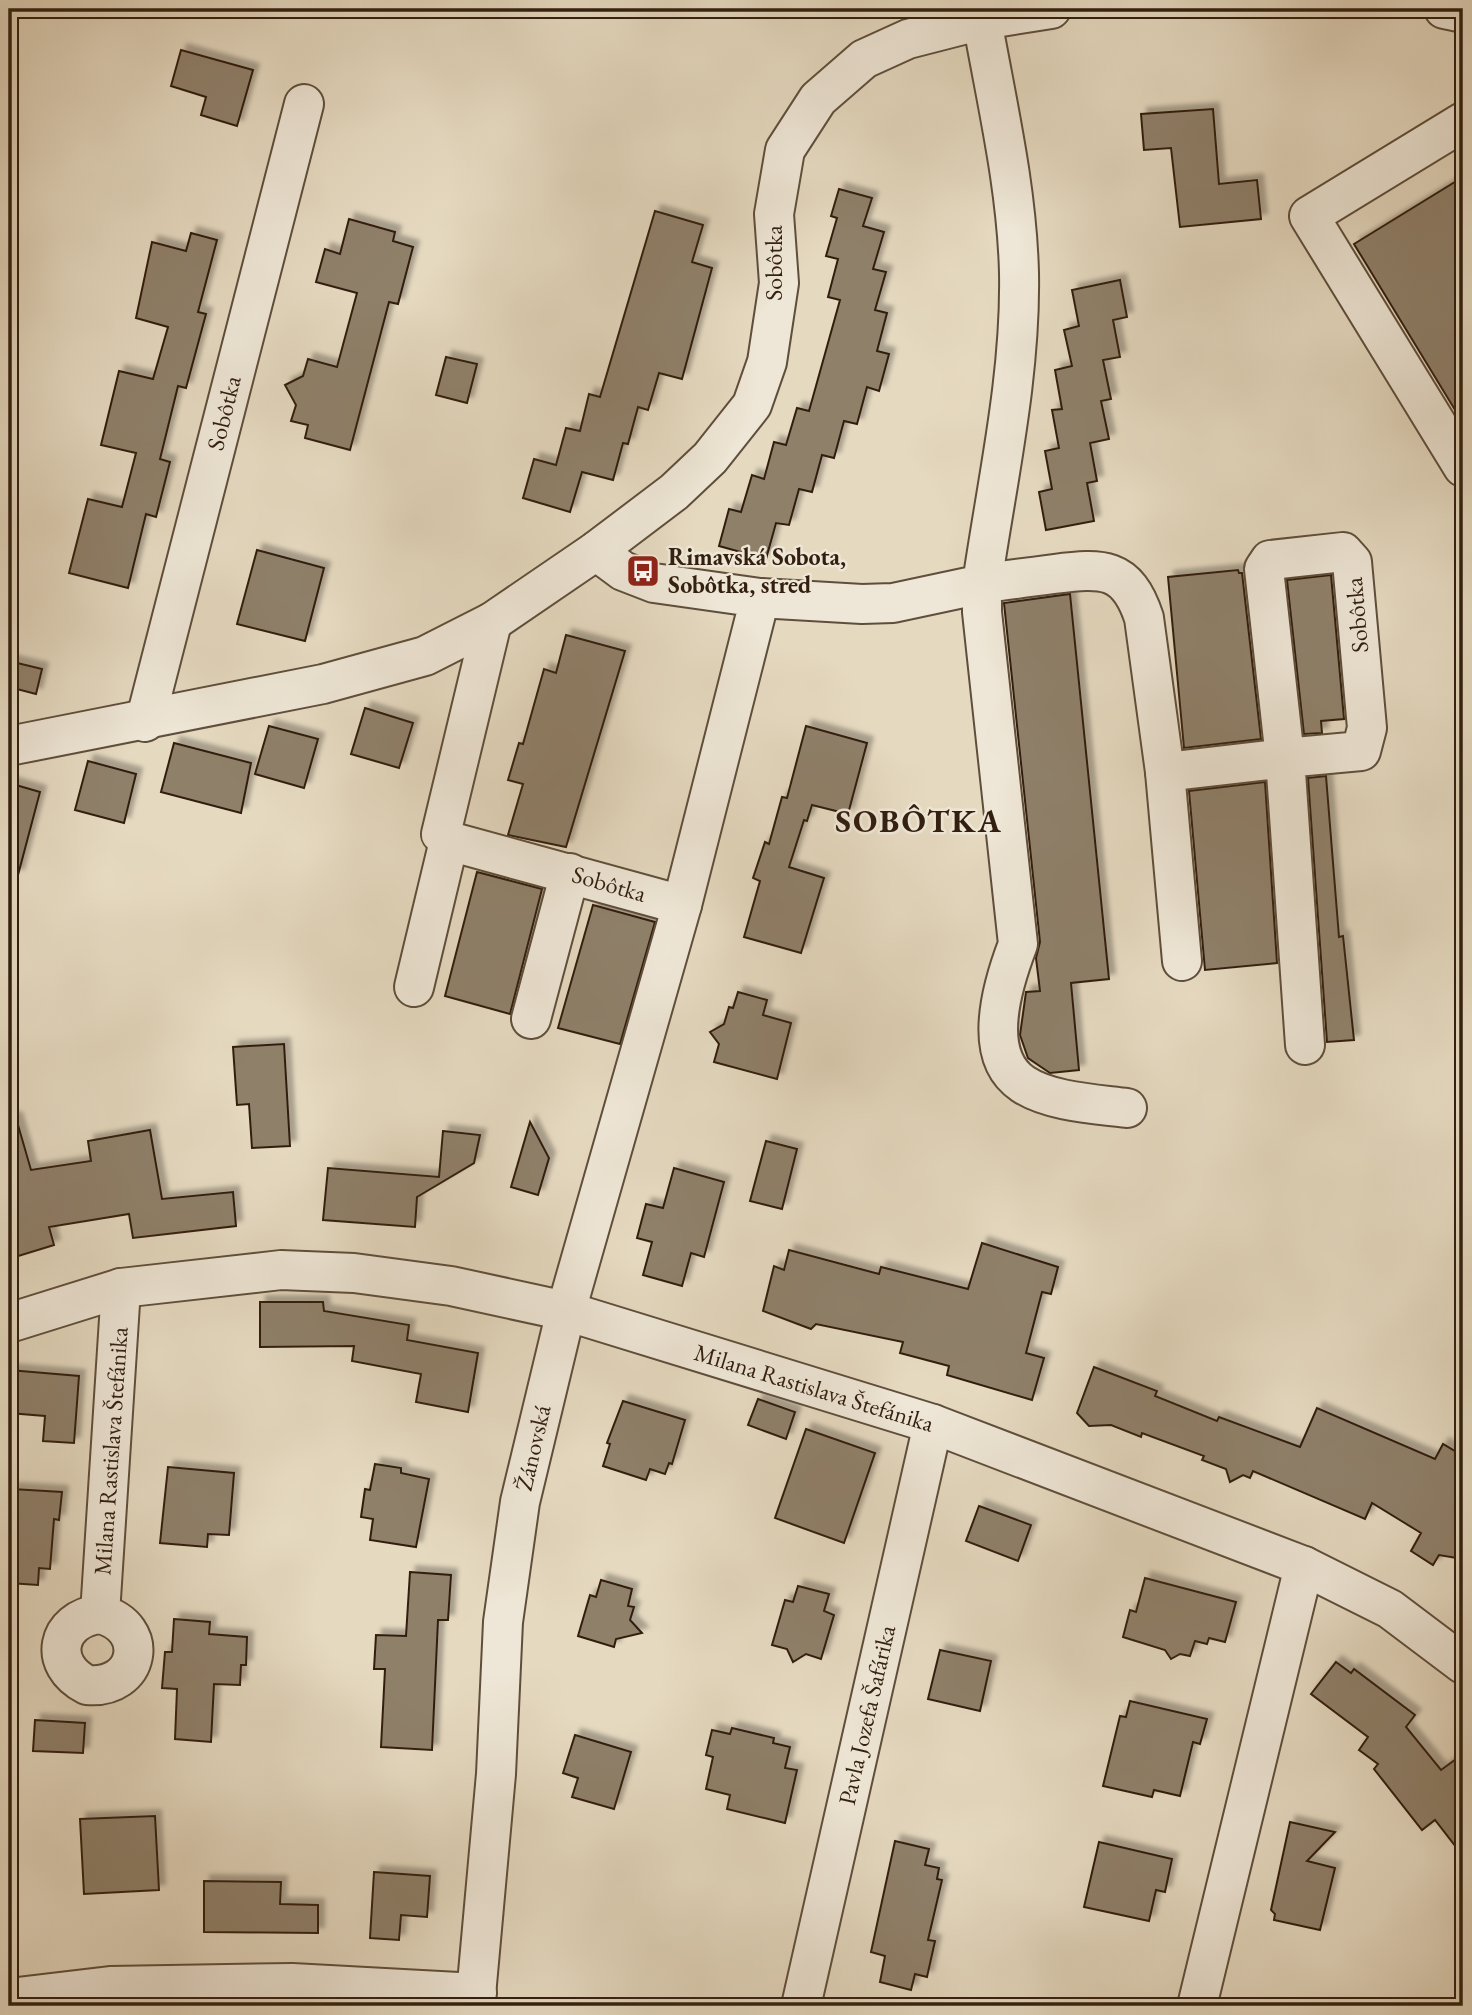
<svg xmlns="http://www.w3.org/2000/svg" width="1472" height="2015" viewBox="0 0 1472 2015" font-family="'EB Garamond',serif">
  <defs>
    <filter id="shadow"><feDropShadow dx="6" dy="-6" stdDeviation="2" flood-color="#0004"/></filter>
  </defs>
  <rect width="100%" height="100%" fill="#e5d9c0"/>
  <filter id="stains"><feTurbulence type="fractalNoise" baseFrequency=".00286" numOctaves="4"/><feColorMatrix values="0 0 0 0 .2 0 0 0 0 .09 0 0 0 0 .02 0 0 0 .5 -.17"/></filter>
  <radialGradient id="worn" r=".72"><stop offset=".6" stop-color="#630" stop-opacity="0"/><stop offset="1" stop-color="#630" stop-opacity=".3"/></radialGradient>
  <!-- building -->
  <g fill="#8f806b" stroke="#321f0f" stroke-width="2" filter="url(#shadow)">
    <path d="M181,50L253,70L237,126L201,115L206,97L171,86Z"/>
    <path d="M1213,109L1219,184L1257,180L1261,219L1180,227L1171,148L1144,150L1141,114Z"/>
    <path d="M1463,177V423L1354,244Z"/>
    <path d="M839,189L872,198L863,226L884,232L873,269L886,272L875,310L887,313L877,351L889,354L879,391L867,387L857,424L844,421L834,458L822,455L812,492L799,489L789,525L776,523L766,559L719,546L729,509L741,512L752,475L764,479L774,442L786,445L797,408L809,411L840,300L828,297L838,259L826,256L837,218L831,216Z"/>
    <path d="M655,211L703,225L692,262L712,268L682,379L659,373L648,410L638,407L628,444L623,443L613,480L582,472L570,512L523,498L534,459L556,465L566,428L580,431L589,394L600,397Z"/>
    <path d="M349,219L395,232L393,241L413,247L398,304L389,302L350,450L305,438L308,425L291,421L296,405L285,385L303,376L308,359L337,367L357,293L316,282L325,249L340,254Z"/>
    <path d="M191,233L217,240L198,312L206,314L186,388L178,386L160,459L170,462L156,517L146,514L128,588L69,573L88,499L122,507L136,453L101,445L119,371L153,379L168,327L136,318L152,242L186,251Z"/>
    <path d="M1120,280L1127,317L1113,320L1120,357L1103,360L1111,399L1101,401L1109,439L1090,443L1097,481L1087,483L1094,521L1046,530L1039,492L1052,489L1045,451L1059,448L1052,410L1062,409L1055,370L1072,366L1064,330L1079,326L1072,290Z"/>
    <path d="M446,357L477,364L467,403L436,395Z"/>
    <path d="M257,550L324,568L305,641L237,624Z"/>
    <path d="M1238,570L1239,573H1242L1261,739L1184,748L1168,577Z"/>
    <path d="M1331,575L1344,719L1321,721L1322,733L1304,734L1287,580Z"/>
    <path d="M1070,594L1109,979L1071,983L1079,1070L1050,1073L1028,1058L1020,1035L1026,992L1040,991L1036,958L1040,942L1004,603Z"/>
    <path d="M566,635L625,651L566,847L508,835L523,784L508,780L519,743L523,744L544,669L556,673Z"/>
    <path d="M9,661L42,669L36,694L9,687Z"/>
    <path d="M365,708L413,723L399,768L351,754Z"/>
    <path d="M269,726L318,739L304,788L255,774Z"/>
    <path d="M806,726L867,743L848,814L812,805L807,821L804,820L789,867L824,878L801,953L744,937L760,881L753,878L765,842L769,844L782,797L787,798Z"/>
    <path d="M174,743L251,763L241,813L161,792Z"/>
    <path d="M88,761L136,774L124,823L75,810Z"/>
    <path d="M1326,776L1339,937L1343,936L1354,1040L1327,1042L1308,778Z"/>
    <path d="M1265,782L1277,963L1205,970L1189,791Z"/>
    <path d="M9,783L40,792L18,875L9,873Z"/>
    <path d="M477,872L542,889L510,1014L445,996Z"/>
    <path d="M593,905L655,922L620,1044L558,1028Z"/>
    <path d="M738,992L767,1000L763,1015L791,1023L777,1079L714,1062L719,1044L710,1032L724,1024L729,1007L733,1008Z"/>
    <path d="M284,1044L290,1146L252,1148L249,1104L237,1105L233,1047Z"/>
    <path d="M16,1118L31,1170L91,1161L88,1141L150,1130L162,1199L233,1192L236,1226L133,1238L129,1214L49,1227L54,1245L15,1257L9,1238V1119Z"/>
    <path d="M530,1122L549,1158L538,1195L511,1187Z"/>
    <path d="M443,1131L480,1135L474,1163L417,1197L415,1227L323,1220L328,1168L439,1177Z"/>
    <path d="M766,1141L797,1149L782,1209L750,1201Z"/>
    <path d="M674,1168L724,1182L704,1257L691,1253L682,1286L643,1275L652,1242L637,1238L646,1204L663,1208Z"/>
    <path d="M982,1243L1058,1267L1051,1294L1042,1292L1026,1353L1044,1358L1032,1400L947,1375L949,1366L900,1353L903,1342L816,1324L811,1329L763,1311L774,1266L784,1270L789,1250L879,1274L881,1267L968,1289Z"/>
    <path d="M260,1302H323L324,1311L409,1325L407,1340L478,1353L468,1412L416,1402L421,1374L352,1361L354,1346L260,1347Z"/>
    <path d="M1094,1367L1157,1391L1155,1396L1217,1421L1219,1417L1300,1447L1317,1408L1435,1459L1443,1444L1463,1456V1559L1439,1555L1433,1565L1411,1551L1421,1533L1372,1503L1365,1519L1253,1471L1250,1478L1243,1475L1230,1482L1226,1469L1202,1460L1204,1456L1142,1433L1141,1437L1111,1425L1089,1426L1077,1413Z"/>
    <path d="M9,1370L79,1376L74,1443L43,1441L45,1416L9,1413Z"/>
    <path d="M758,1399L795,1412L786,1439L748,1425Z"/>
    <path d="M623,1401L685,1420L672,1464L669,1463L665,1474L650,1469L646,1480L603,1466L610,1444L607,1443Z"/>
    <path d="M806,1429L875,1453L844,1543L775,1518Z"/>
    <path d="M375,1464L401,1468V1473L429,1479L416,1547L370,1540L373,1519L361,1517L365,1489L370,1490Z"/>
    <path d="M168,1467L234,1473L229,1535L208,1534L207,1547L160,1543Z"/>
    <path d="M12,1489L62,1492L59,1520L54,1519L50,1569L39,1568L38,1585L9,1583Z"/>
    <path d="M979,1506L1031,1525L1018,1561L966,1541Z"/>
    <path d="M410,1572L451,1575L448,1620H438L432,1750L381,1747L385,1669H374L376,1635L406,1636Z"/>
    <path d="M1145,1578L1236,1602L1225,1642L1209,1638L1207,1644L1195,1641L1190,1656L1180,1654L1171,1659L1165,1650L1123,1637L1130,1610L1136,1612Z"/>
    <path d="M601,1580L632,1589L628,1606L634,1607L630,1620L642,1633L616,1639L614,1647L578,1636L590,1595L596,1597Z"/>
    <path d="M798,1586L829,1594L824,1611L834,1615L821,1659L806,1654L793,1662L787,1649L772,1645L785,1600L793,1602Z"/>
    <path d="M174,1619L210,1622L209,1634L247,1637L246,1665H241L240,1685L214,1684L211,1742L175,1739L177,1689L162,1688L165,1652H172Z"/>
    <path d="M940,1650L991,1661L980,1711L928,1699Z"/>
    <path d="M1336,1662L1351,1673L1354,1669L1415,1715L1406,1727L1441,1770L1463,1754V1856L1435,1820L1422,1830L1374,1769L1378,1764L1359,1750L1368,1737L1311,1694Z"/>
    <path d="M1130,1701L1207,1719L1200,1744L1193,1742L1180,1796L1154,1790L1152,1797L1103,1786L1120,1716L1126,1717Z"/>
    <path d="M35,1720L85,1723L83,1753L33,1751Z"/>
    <path d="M732,1728L774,1738L773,1743L790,1747L785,1768L797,1770L785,1823L727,1809L730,1795L706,1789L713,1757L706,1755L712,1730L730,1734Z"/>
    <path d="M575,1735L631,1752L614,1809L572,1797L578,1778L563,1773Z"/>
    <path d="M155,1816L159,1890L84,1894L80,1819Z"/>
    <path d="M1290,1822L1335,1832L1307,1861L1335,1868L1320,1930L1274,1920L1275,1914L1271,1910Z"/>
    <path d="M895,1841L929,1849L925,1865L939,1868L937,1879L942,1880L928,1940L935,1941L927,1977L915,1974L911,1990L880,1982L885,1956L871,1952Z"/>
    <path d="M1099,1842L1172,1859L1165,1892L1156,1890L1149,1921L1084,1907Z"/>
    <path d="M374,1872L430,1876L427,1917L401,1915L399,1940L370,1938Z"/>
    <path d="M204,1881L281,1882L280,1904L318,1905V1933L204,1932Z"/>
  </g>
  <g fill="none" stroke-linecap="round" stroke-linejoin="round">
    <defs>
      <g id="minor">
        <path d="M1444,9L1463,13"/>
        <path d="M1463,122L1309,216L1463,467"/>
        <path d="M760,598L862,604L893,603L982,584C997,481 1021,377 1019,273C1017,188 997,104 982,20"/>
        <path d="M492,622L441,834L449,841L682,905"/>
        <path d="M145,722L304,104"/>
        <path d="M9,746L323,684L425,656L492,622L596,551L674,492L710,458L752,405L767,362L779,283L774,214L785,150L818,99L864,59L908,39L982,20L1051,9"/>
        <path d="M1165,772L1285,758L1264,569L1270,560L1343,552L1352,562L1367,728L1361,751L1285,758L1305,1045"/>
        <path d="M414,987L449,841"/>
        <path d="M531,1019L570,873"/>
        <path d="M1127,1108C1096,1104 1050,1102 1023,1084C980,1055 1003,983 1018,944L982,612V584C1006,580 1030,577 1054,574C1102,568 1127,566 1144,618L1165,772L1182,961"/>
        <path d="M9,1323L121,1288L281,1270L354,1273L451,1286L566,1311L933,1424L1304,1566L1390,1609L1463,1664"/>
        <path d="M100,1614C152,1627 140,1690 87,1685C47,1665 56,1619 100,1614L121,1288"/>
        <path d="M9,1998L110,1986L292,1983L477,1993"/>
        <path d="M475,2006L496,1774L503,1622L520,1502L566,1311L682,905L760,598L654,583L623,571L596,551"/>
        <path d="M801,2006L933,1424"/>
        <path d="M1197,2006L1304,1566"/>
      </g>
    </defs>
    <!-- minor casing -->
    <use href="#minor" stroke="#5f4e3b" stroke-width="42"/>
    <!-- minor -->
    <use href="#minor" stroke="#eee6d6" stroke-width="38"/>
  </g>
  <!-- icons -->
  <defs>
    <symbol id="bus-square" viewBox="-11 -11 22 22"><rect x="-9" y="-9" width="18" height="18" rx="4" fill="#8f2418" stroke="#eee6d6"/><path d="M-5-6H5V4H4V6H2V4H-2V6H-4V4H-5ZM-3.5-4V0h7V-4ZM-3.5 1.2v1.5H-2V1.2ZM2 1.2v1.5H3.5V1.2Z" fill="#fff"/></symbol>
  </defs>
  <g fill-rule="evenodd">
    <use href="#bus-square" x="624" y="552" width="38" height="38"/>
  </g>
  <g text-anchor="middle" stroke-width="5" stroke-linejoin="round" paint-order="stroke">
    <!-- street labels -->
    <g font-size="24" fill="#321f0f" stroke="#eee6d6">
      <text transform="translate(774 263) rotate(-90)" y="8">Sobôtka</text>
      <text transform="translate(224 413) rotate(-76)" y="8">Sobôtka</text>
      <text transform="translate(1357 615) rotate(-95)" y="8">Sobôtka</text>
      <text transform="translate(609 884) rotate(16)" y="8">Sobôtka</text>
      <text transform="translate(814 1388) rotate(17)" y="8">Milana Rastislava Štefánika</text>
      <text transform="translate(533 1448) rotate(-77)" y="8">Žánovská</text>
      <text transform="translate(111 1451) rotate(-86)" y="8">Milana Rastislava Štefánika</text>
      <text transform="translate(867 1715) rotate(-77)" y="8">Pavla Jozefa Šafárika</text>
    </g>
    <!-- poi labels -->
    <g font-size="24" font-weight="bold" fill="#321f0f" stroke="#eee6d6" text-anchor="start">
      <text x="668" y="565">Rimavská Sobota,<tspan x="668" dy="28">Sobôtka, stred</tspan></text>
    </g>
    <!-- district labels -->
    <g font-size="32" font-weight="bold" letter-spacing="2" fill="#321f0f" stroke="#eee6d6">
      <text x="919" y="832">SOBÔTKA</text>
    </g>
  </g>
  <!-- margin -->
  <rect width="1472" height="2015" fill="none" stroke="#e5d9c0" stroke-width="35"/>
  <rect x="10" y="10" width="1451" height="1994" fill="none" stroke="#321f0f" stroke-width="3.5"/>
  <rect x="18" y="18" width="1437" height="1980" fill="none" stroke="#321f0f" stroke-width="2"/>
  <rect width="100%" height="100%" filter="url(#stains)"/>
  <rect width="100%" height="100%" fill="url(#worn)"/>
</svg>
